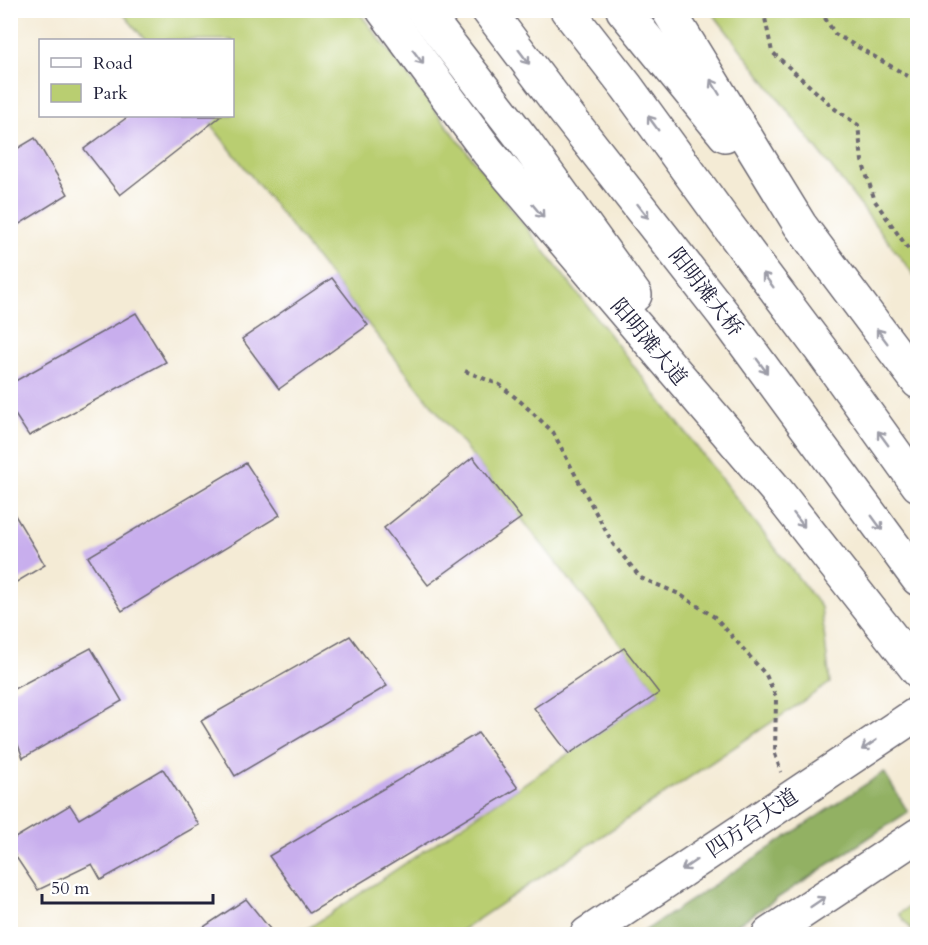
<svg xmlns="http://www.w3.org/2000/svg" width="928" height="945" viewBox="0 0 928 945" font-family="Cardo,'Noto Serif SC',serif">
  <rect width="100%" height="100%" fill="#fff"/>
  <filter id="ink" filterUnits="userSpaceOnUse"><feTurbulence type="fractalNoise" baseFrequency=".0167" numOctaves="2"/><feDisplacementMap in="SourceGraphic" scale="12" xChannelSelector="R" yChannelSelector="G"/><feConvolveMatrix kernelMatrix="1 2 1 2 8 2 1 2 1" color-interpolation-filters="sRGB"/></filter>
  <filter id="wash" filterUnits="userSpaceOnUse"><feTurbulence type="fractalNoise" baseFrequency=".008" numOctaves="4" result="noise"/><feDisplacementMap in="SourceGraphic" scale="24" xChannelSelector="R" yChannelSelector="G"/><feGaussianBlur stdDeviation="1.35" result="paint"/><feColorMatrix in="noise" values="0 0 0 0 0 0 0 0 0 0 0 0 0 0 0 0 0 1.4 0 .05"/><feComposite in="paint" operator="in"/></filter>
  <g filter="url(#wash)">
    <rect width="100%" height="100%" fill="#f4ebd5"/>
    <!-- green -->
    <g fill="#b9ce71" stroke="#6e7856" stroke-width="1.5">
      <path d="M121,11H358L821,607L830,683L456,934H300L659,693L204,116H232V40H145Z"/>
      <path d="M711,11H913L918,16L917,279Z"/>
      <path d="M917,901V934H915L899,914Z"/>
    </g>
    <!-- forest -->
    <path fill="#92b163" stroke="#5a6a4f" stroke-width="1.5" d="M884,772L908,812L723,934H640Z"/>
    <g id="blocks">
      <!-- building -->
      <g fill="#c8aeed">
        <path d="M129,116H221L120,195L84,149Z"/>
        <path d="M35,138L68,194L10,230V153Z"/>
        <path d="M332,278L368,325L279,389L242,339Z"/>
        <path d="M136,313L166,362L29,436L10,407V384Z"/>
        <path d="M473,457L521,518L428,585L384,528Z"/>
        <path d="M246,463L280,515L122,611L88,557Z"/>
        <path d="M10,507L45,565L10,586Z"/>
        <path d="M350,636L387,686L235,776L201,721Z"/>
        <path d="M91,648L122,701L23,758L17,742L10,745V691Z"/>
        <path d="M624,648L659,693L569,754L534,708Z"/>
        <path d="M478,733L518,788L310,913L269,856Z"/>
        <path d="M163,769L199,825L101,880L92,864L38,890L10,848V841L70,805L79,819Z"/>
        <path d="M246,899L274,934H193Z"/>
      </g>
    </g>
  </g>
  <g filter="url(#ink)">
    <use href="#blocks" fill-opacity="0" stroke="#6c6871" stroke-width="1.5"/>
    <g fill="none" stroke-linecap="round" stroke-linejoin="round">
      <defs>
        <g id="primary">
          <path d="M587,934L918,713"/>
          <path d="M769,934L918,835"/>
        </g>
        <g id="trunk">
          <path d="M383,10L488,152L776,490L918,671"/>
          <path d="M423,10L524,141L635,295"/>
          <path d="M488,10L562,108L724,315L918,579"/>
          <path d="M567,10L627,87L728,226L821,350L918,485"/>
          <path d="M623,10L725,135"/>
          <path d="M668,10L800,225L918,382"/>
        </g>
      </defs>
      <!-- primary casing -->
      <use href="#primary" stroke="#6c6871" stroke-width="36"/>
      <!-- trunk casing -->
      <use href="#trunk" stroke="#6c6871" stroke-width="36"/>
      <!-- path -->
      <g stroke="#6c6871" stroke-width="4" stroke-dasharray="4.5 4.5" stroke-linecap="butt">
        <path d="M765,10V18L772,52L835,109L858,125L862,161L875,201L909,250L918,256"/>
        <path d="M820,10L835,34L913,79L918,84"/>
        <path d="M465,371L500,385L521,402L553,432L578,480L613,544L641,578L679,594L716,618L766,675L776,697L775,754L781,772"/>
      </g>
      <!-- primary -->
      <use href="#primary" stroke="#fff" stroke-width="33"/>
      <!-- trunk -->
      <use href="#trunk" stroke="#fff" stroke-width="33"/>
    </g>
    <!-- one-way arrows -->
    <defs><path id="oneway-shaft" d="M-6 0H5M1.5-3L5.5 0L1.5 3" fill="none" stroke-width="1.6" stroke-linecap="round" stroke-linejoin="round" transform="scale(1.5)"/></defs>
    <g stroke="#9c9ca7">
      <use href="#oneway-shaft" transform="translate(418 57) rotate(53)"/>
      <use href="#oneway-shaft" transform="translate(524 57) rotate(53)"/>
      <use href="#oneway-shaft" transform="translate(715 87) rotate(-121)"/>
      <use href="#oneway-shaft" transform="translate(653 123) rotate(-126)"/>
      <use href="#oneway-shaft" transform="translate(538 211) rotate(50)"/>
      <use href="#oneway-shaft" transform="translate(643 211) rotate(52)"/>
      <use href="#oneway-shaft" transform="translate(768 280) rotate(-127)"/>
      <use href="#oneway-shaft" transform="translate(882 336) rotate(-127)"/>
      <use href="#oneway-shaft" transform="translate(762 366) rotate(54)"/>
      <use href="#oneway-shaft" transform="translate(883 438) rotate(-126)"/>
      <use href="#oneway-shaft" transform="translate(799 520) rotate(52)"/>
      <use href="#oneway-shaft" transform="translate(877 523) rotate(54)"/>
      <use href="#oneway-shaft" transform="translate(869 745) rotate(146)"/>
      <use href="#oneway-shaft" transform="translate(689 865) rotate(146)"/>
      <use href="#oneway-shaft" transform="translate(818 902) rotate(-34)"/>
    </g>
  </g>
  <g text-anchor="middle" stroke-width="6" stroke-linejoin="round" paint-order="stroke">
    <!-- street labels -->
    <g font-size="21" fill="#22223b" stroke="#fff">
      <text transform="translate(706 292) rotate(52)" y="7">阳明滩大桥</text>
      <text transform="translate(649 342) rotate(50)" y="7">阳明滩大道</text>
      <text transform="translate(752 823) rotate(-34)" y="7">四方台大道</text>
    </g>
  </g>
  <!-- margin -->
  <rect width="928" height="945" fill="none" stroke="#fff" stroke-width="36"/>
  <!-- legend -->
  <rect x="39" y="39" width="195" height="78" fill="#ffffff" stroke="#a7a7b1" stroke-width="1.5"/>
  <rect x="51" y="58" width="30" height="9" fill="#ffffff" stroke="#a7a7b1" stroke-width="1.5"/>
  <text x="93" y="69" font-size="18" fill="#22223b">Road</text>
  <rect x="51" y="84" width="30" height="18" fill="#b9ce71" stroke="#a7a7b1" stroke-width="1.5"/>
  <text x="93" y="99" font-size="18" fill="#22223b">Park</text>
  <!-- scale -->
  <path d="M42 894v9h171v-9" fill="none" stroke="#22223b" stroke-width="3"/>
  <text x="51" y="894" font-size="18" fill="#22223b" stroke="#ffffff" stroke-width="4.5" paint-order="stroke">50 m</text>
</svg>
